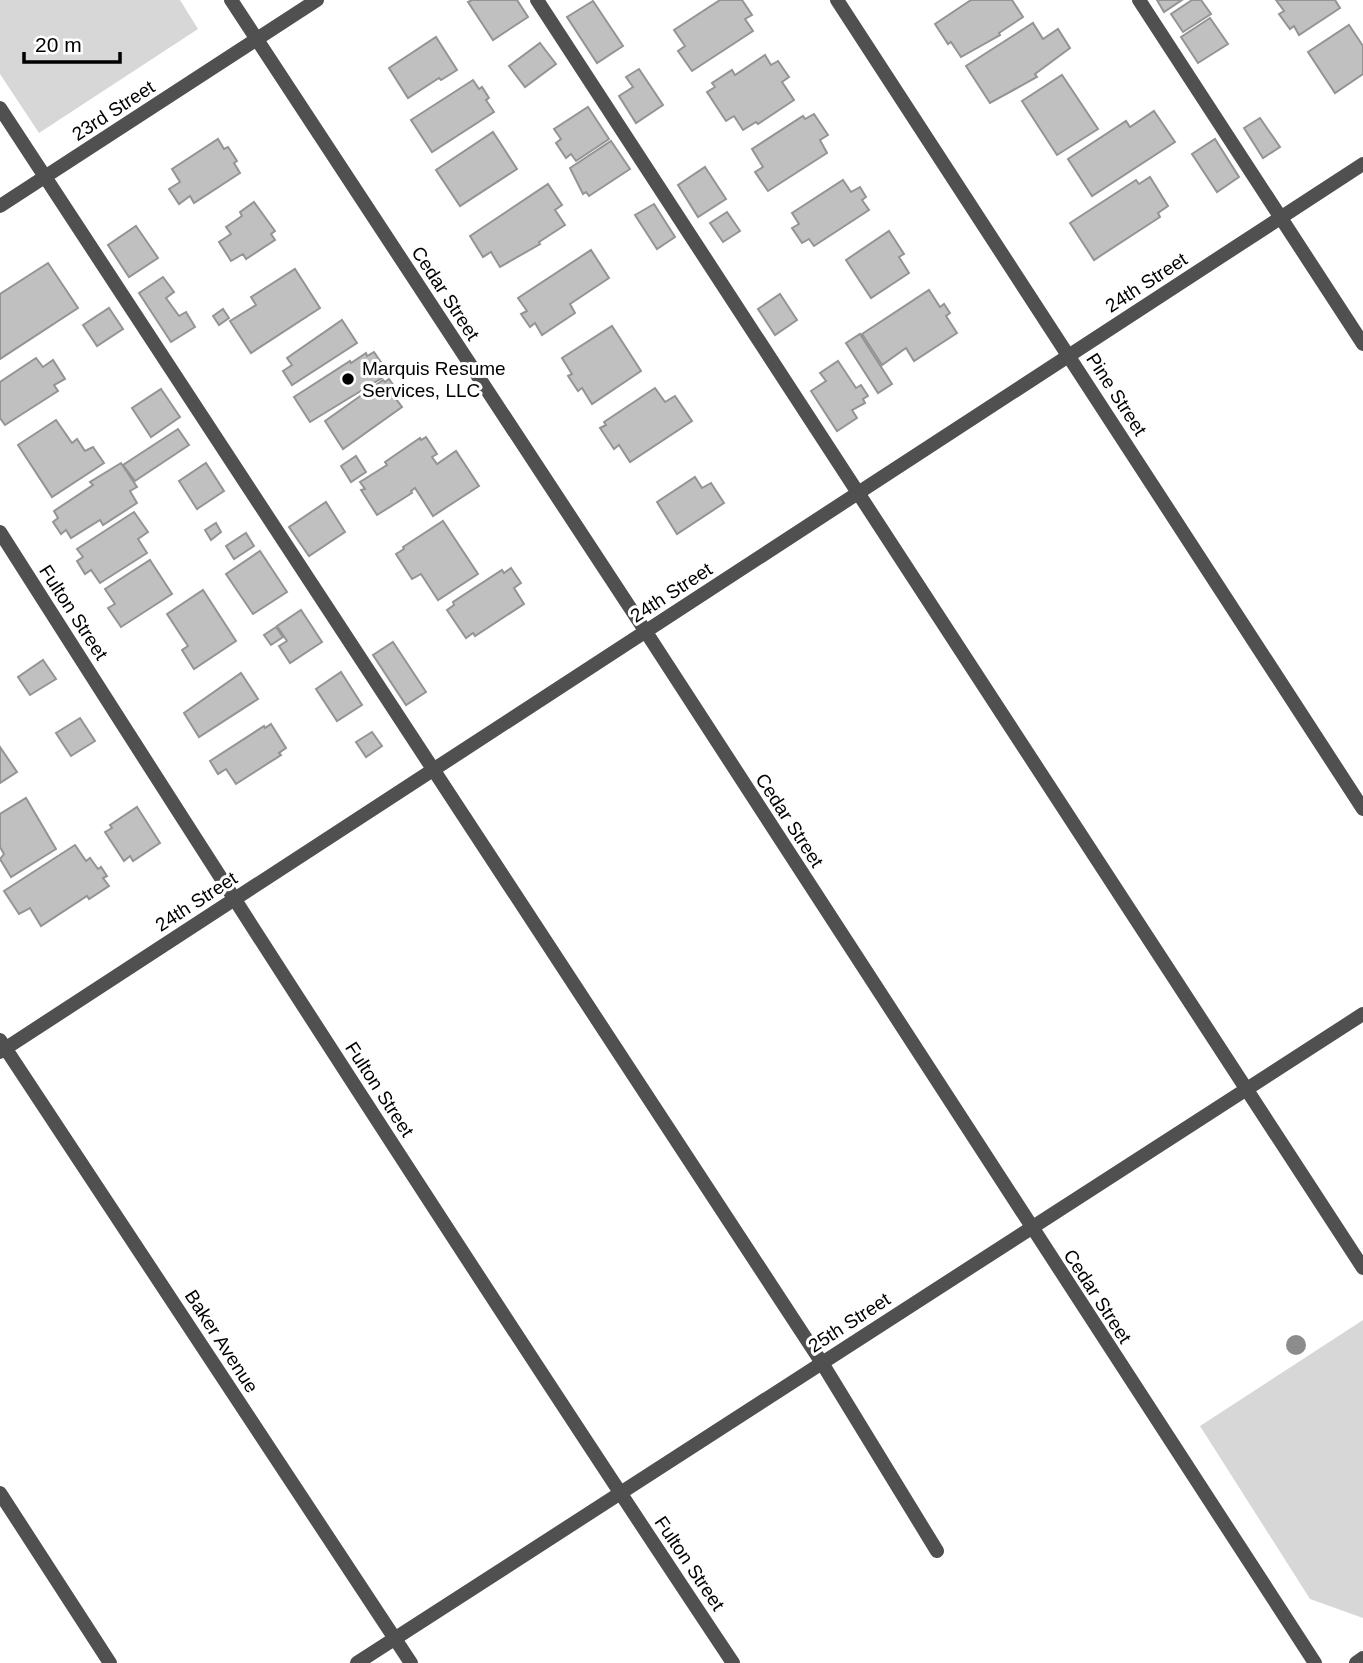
<svg xmlns="http://www.w3.org/2000/svg" width="1363" height="1663" viewBox="0 0 1363 1663" font-family="Helvetica,sans-serif">
  <rect width="100%" height="100%" fill="#fff"/>
  <!-- green -->
  <g fill="#d7d7d7">
    <path d="M0,0H180L198,29L39,133L0,74Z"/>
    <path d="M1363,1320V1618L1310,1599L1200,1426Z"/>
  </g>
  <!-- building -->
  <g fill="#c0c0c0" stroke="#949494" stroke-width="2">
    <path d="M472,0H517L528,17L493,40L468,2Z"/>
    <path d="M720,0H742L752,15L745,19L753,31L692,71L678,51L685,46L674,30Z"/>
    <path d="M971,0H1012L1023,17L999,33L1000,35L961,57L951,42L948,44L935,24Z"/>
    <path d="M1157,0H1182L1164,12Z"/>
    <path d="M1192,0H1201L1211,14L1183,32L1171,14Z"/>
    <path d="M1276,0H1335L1340,8L1299,35L1294,26L1290,29L1279,14L1284,11Z"/>
    <path d="M593,1L623,46L597,63L567,17Z"/>
    <path d="M1210,18L1228,44L1198,63L1181,37Z"/>
    <path d="M1033,23L1043,39L1058,29L1070,48L1035,74L1037,77L990,103L966,66Z"/>
    <path d="M1349,25L1363,46V74L1335,93L1308,52Z"/>
    <path d="M436,37L457,70L441,80L439,78L408,98L389,68Z"/>
    <path d="M540,43L556,64L525,87L509,66Z"/>
    <path d="M765,55L771,65L778,61L789,77L782,82L794,100L758,124L756,122L743,130L734,116L726,121L707,92L715,87L712,83L732,70L735,75Z"/>
    <path d="M639,69L663,105L636,123L619,96L633,87L626,77Z"/>
    <path d="M1062,75L1098,129L1057,155L1022,101Z"/>
    <path d="M473,80L479,89L482,87L489,98L486,100L494,112L432,152L411,120Z"/>
    <path d="M588,107L609,139L576,161L571,154L566,158L556,143L561,139L554,129Z"/>
    <path d="M1154,111L1175,142L1092,196L1068,159L1126,121L1130,127Z"/>
    <path d="M814,114L828,135L820,140L827,153L768,191L755,172L763,167L752,149L803,116L805,119Z"/>
    <path d="M1260,118L1280,147L1263,158L1244,128Z"/>
    <path d="M493,132L517,169L460,206L436,170Z"/>
    <path d="M218,139L224,149L228,147L237,161L234,163L240,173L194,203L190,196L179,204L169,189L180,182L172,169Z"/>
    <path d="M1215,139L1239,177L1217,192L1192,154Z"/>
    <path d="M611,141L630,169L589,196L586,192L583,194L570,168Z"/>
    <path d="M705,167L726,199L698,217L678,185Z"/>
    <path d="M1150,177L1168,206L1158,213L1160,217L1094,260L1070,223L1136,180L1139,184Z"/>
    <path d="M843,180L851,192L860,187L866,197L862,200L869,210L814,246L809,239L802,243L792,228L799,224L792,213Z"/>
    <path d="M548,184L562,205L555,210L565,225L539,242L540,244L500,267L491,252L483,257L470,236Z"/>
    <path d="M254,202L275,231L271,234L275,240L246,259L243,254L231,261L219,242L231,234L226,227L242,216L240,212Z"/>
    <path d="M654,204L675,237L657,249L635,215Z"/>
    <path d="M727,212L740,231L723,242L710,223Z"/>
    <path d="M136,226L158,258L129,277L108,245Z"/>
    <path d="M889,231L904,254L899,257L909,273L871,298L846,260Z"/>
    <path d="M591,250L609,278L570,304L575,313L542,335L535,323L530,327L521,314L527,311L518,298Z"/>
    <path d="M48,263L78,308L0,359V294Z"/>
    <path d="M295,269L320,308L251,353L230,321L256,305L251,297Z"/>
    <path d="M163,277L174,292L166,298L179,316L186,312L195,327L171,342L139,293Z"/>
    <path d="M929,290L940,307L944,304L950,313L946,316L957,333L914,361L906,348L882,365L862,334Z"/>
    <path d="M780,294L797,320L775,335L758,309Z"/>
    <path d="M109,308L123,329L97,346L83,325Z"/>
    <path d="M223,309L229,318L219,325L213,316Z"/>
    <path d="M342,320L357,343L292,385L283,371L292,365L287,358Z"/>
    <path d="M612,326L641,371L592,404L582,388L578,391L568,376L572,374L562,358Z"/>
    <path d="M860,334L892,384L878,393L846,343Z"/>
    <path d="M374,352L387,371L380,375L382,378L310,422L294,397L350,361L351,363L366,353L367,356Z"/>
    <path d="M36,358L43,367L53,360L65,379L54,385L58,391L5,425L0,418V382Z"/>
    <path d="M838,361L856,388L861,385L868,396L863,399L865,403L852,410L857,418L837,431L811,391L826,381L820,373Z"/>
    <path d="M389,379L399,393L394,396L402,407L343,449L325,421L383,380L385,382Z"/>
    <path d="M655,388L665,402L675,396L692,421L630,462L619,445L614,449L600,428L606,425L604,422Z"/>
    <path d="M161,389L180,417L151,437L132,408Z"/>
    <path d="M56,420L72,443L77,439L85,451L93,447L104,463L52,497L18,445Z"/>
    <path d="M178,429L189,445L135,481L123,465Z"/>
    <path d="M426,437L437,454L432,457L437,464L456,451L479,486L433,516L415,488L411,491L412,493L377,515L361,490L365,489L360,482L387,465L385,462L420,438L421,440Z"/>
    <path d="M356,456L366,472L351,482L341,466Z"/>
    <path d="M121,463L137,487L130,491L137,503L103,525L100,520L71,538L66,530L61,534L53,522L58,518L54,511L93,485L90,482Z"/>
    <path d="M206,463L224,491L197,509L179,481Z"/>
    <path d="M695,477L702,488L711,483L724,503L677,534L657,502Z"/>
    <path d="M326,502L345,532L309,556L289,527Z"/>
    <path d="M134,512L148,532L138,539L147,553L100,583L91,570L85,574L77,561L83,557L77,549Z"/>
    <path d="M443,521L478,574L438,600L421,574L412,579L396,554L404,549L403,547Z"/>
    <path d="M216,523L221,532L211,540L205,530Z"/>
    <path d="M246,533L254,546L234,559L226,546Z"/>
    <path d="M260,551L287,592L253,614L226,574Z"/>
    <path d="M150,560L172,594L121,627L108,608L115,604L105,589Z"/>
    <path d="M511,568L521,583L514,588L524,604L475,636L473,633L466,638L447,610L454,605L453,602L502,570L504,573Z"/>
    <path d="M203,590L236,641L194,669L182,650L188,646L167,614Z"/>
    <path d="M301,610L322,642L290,663L279,646L287,641L277,626Z"/>
    <path d="M276,627L283,637L271,645L264,635Z"/>
    <path d="M393,642L426,692L406,705L373,655Z"/>
    <path d="M43,660L56,679L30,695L18,677Z"/>
    <path d="M341,672L362,705L337,721L316,689Z"/>
    <path d="M241,673L258,699L199,737L184,713Z"/>
    <path d="M80,718L95,741L71,756L56,733Z"/>
    <path d="M271,724L286,748L279,753L281,755L236,784L226,769L218,774L210,761L264,726L265,728Z"/>
    <path d="M372,732L382,746L366,757L356,742Z"/>
    <path d="M0,747L17,772L0,783Z"/>
    <path d="M26,798L56,849L11,877L0,859L4,854L0,847V814Z"/>
    <path d="M137,807L160,843L133,861L130,856L124,861L105,832L112,828L110,825Z"/>
    <path d="M75,845L86,861L90,858L98,869L101,867L107,876L103,878L109,886L89,899L87,896L41,926L30,908L19,914L4,891Z"/>
  </g>
  <g fill="none" stroke-linecap="round" stroke-linejoin="round">
    <!-- service -->
    <g stroke="#505050" stroke-width="14">
      <path d="M537,0L1363,1268"/>
      <path d="M1139,0L1363,344"/>
      <path d="M0,108L822,1363L937,1551"/>
      <path d="M0,1493L110,1663"/>
      <path d="M1356,1663L1363,1658"/>
    </g>
    <!-- minor -->
    <g stroke="#505050" stroke-width="14">
      <path d="M231,0L646,632L1315,1663"/>
      <path d="M0,532C241,911 484,1289 733,1663"/>
      <path d="M0,1040L411,1663"/>
      <path d="M0,1052L1363,164"/>
      <path d="M357,1663L1363,1014"/>
    </g>
    <!-- tertiary -->
    <g stroke="#505050" stroke-width="14">
      <path d="M837,0L1363,809"/>
      <path d="M0,206L317,0"/>
    </g>
  </g>
  <!-- trees -->
  <circle fill="#8c8c8c" cx="1296" cy="1345" r="10"/>
  <!-- markers -->
  <circle fill="#000" stroke="#fff" stroke-width="2.5" cx="348" cy="379" r="7"/>
  <g text-anchor="middle" stroke-width="6" stroke-linejoin="round" paint-order="stroke">
    <!-- street labels -->
    <g font-size="19" fill="#000" stroke="#fff">
      <text transform="translate(113 110) rotate(-33)" y="7">23rd Street</text>
      <text transform="translate(1146 282) rotate(-33)" y="7">24th Street</text>
      <text transform="translate(446 293) rotate(57)" y="7">Cedar Street</text>
      <text transform="translate(1117 394) rotate(57)" y="7">Pine Street</text>
      <text transform="translate(671 592) rotate(-33)" y="7">24th Street</text>
      <text transform="translate(74 612) rotate(57)" y="7">Fulton Street</text>
      <text transform="translate(790 820) rotate(57)" y="7">Cedar Street</text>
      <text transform="translate(196 901) rotate(-33)" y="7">24th Street</text>
      <text transform="translate(380 1089) rotate(57)" y="7">Fulton Street</text>
      <text transform="translate(1098 1296) rotate(57)" y="7">Cedar Street</text>
      <text transform="translate(849 1322) rotate(-33)" y="7">25th Street</text>
      <text transform="translate(222 1341) rotate(57)" y="7">Baker Avenue</text>
      <text transform="translate(690 1563) rotate(56)" y="7">Fulton Street</text>
    </g>
    <!-- poi labels -->
    <g font-size="19" fill="#000" stroke="#fff" text-anchor="start">
      <text x="362" y="375">Marquis Resume<tspan x="362" dy="22">Services, LLC</tspan></text>
    </g>
  </g>
  <!-- scale -->
  <path d="M24 52v10h96v-10" fill="none" stroke="#000000" stroke-width="3.5"/>
  <text x="35" y="52" font-size="21" fill="#000000" stroke="#ffffff" stroke-width="5" paint-order="stroke">20 m</text>
</svg>
